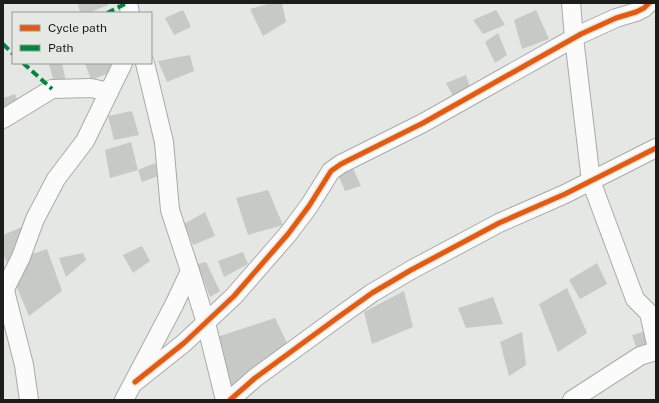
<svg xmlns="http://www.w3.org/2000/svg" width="659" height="403" viewBox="0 0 659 403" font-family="'Public Sans',sans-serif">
  <rect width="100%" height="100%" fill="#e5e7e4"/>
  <!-- building -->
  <g fill="#c7c9c6">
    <path d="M78,3H108V5L88,13H80Z"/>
    <path d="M272,3H282L286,22L263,36L250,9Z"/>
    <path d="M183,10L191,27L174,35L165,18Z"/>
    <path d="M496,10L505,25L483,34L473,20Z"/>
    <path d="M536,10L549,39L522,49L514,20Z"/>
    <path d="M498,33L507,55L495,63L485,42Z"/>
    <path d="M190,55L194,71L167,82L158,61Z"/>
    <path d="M52,63H62L66,82L55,87L49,64Z"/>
    <path d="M85,63H113L115,71L91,80Z"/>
    <path d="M466,75L470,87L453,96L446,83Z"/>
    <path d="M15,94L20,106L3,113V98Z"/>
    <path d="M132,111L139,135L114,140L108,116Z"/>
    <path d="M131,142L138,170L110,178L105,150Z"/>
    <path d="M155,163L158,176L142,182L138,170Z"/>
    <path d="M351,164L361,186L345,191L337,172Z"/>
    <path d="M268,190L283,225L248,235L236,198Z"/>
    <path d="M205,212L215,236L193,245L184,224Z"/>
    <path d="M22,227L29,255L47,249L62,291L29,316L3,254V235Z"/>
    <path d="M142,246L150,261L133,273L123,255Z"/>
    <path d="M243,252L248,264L224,277L218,261Z"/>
    <path d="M83,253L86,260L66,277L59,258Z"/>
    <path d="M206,262L220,291L210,297L197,264Z"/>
    <path d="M597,263L607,284L580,299L569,280Z"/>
    <path d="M567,288L587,333L558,352L539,304Z"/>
    <path d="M404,291L413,327L372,344L364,312Z"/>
    <path d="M493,297L503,324L466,328L458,308Z"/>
    <path d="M275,318L289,347L232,387L217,337Z"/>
    <path d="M650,330L653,342L637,350L632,335Z"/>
    <path d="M522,332L526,365L509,376L500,342Z"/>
  </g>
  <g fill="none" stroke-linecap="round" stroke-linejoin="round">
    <defs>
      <g id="minor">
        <path d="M128,3L130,13"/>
        <path d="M571,3L574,38L591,181L635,299L649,313L656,344"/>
        <path d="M3,119L52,89L91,88L109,92"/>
        <path d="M190,271L206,323L225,400"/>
        <path d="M3,283L24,365L29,400"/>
        <path d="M5,289L21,257L35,219L56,179L85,141L123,63"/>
        <path d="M135,382L184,343L234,296L288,234L309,206L331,171L341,164L423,123L581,34L616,18L636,12L644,8L649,3"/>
        <path d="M124,400L174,305L190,271L170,210L164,142L145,63"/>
        <path d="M230,400L255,378L337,318L372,293L411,270L499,223L565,194L656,148"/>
        <path d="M572,400L640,356L656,351"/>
      </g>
    </defs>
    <!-- minor casing -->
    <use href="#minor" stroke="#aaaba9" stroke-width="20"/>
    <!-- minor -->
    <use href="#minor" stroke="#fbfbfb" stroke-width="18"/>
    <!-- quiet -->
    <g stroke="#00873e" stroke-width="4" stroke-dasharray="8 4" stroke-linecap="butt">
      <path d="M107,13L127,3"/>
      <path d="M3,44L13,54"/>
      <path d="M23,63L52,89"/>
    </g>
    <defs>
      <g id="cycleway">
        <path d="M135,382L184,343L234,296L288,234L309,206L331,171L341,164L423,123L581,34L616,18L636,12L644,8L649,3"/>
        <path d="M230,400L255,378L337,318L372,293L411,270L499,223L565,194L656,148"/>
      </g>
    </defs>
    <!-- cycleway casing -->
    <use href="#cycleway" stroke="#e5e8e3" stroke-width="8"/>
    <!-- cycleway -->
    <use href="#cycleway" stroke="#e8590c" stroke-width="5"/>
  </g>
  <!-- border -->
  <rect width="659" height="403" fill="none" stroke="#1d1e1c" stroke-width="8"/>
  <!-- legend -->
  <rect x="12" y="12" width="140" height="52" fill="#e5e8e3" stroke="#959793"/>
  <rect x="20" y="25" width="20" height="6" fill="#e8590c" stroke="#959793"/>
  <text x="48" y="32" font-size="12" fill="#1d1e1c">Cycle path</text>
  <rect x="20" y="45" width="20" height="6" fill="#00873e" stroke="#959793"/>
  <text x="48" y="52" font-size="12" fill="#1d1e1c">Path</text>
</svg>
